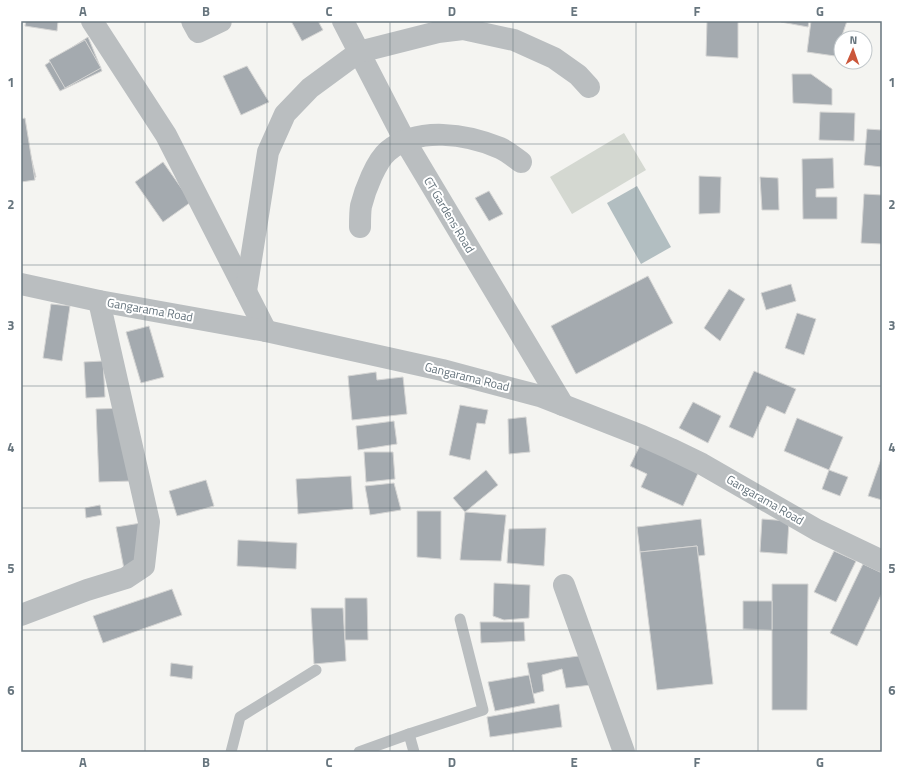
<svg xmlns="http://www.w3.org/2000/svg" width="903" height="773" viewBox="0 0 903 773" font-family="'Titillium Web',sans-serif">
  <rect width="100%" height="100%" fill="#f4f4f1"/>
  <!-- green -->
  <path fill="#d4d8d1" d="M624,133L646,170L572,214L550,177Z"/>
  <!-- water -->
  <path fill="#b2bec1" d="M637,186L671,247L641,264L607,203Z"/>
  <!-- building -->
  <g fill="#a4aaaf" stroke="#d5d5d4">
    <path d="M26,21H58L57,31L25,26Z"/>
    <path d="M291,21H318L323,30L302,41Z"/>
    <path d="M707,21H738V58L706,56Z"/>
    <path d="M781,21H809L808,27L781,22Z"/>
    <path d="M811,21H847L835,56L807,52Z"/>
    <path d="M88,37L102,71L60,91L45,65Z"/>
    <path d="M85,40L101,68L65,88L49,60Z"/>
    <path d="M247,66L269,102L241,115L223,76Z"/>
    <path d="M792,74H811L832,89V105L793,103Z"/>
    <path d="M820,112L855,113L854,141L819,140Z"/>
    <path d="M21,117L36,177L21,181Z"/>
    <path d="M25,118L35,180L21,182V119Z"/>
    <path d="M867,129L882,130V167L864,165Z"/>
    <path d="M833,158L834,188L816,189V197H837V219H803L802,159Z"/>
    <path d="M163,162L191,202L163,222L135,182Z"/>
    <path d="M699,176L721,177L720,213L699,214Z"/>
    <path d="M760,177L778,178L779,210H762Z"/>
    <path d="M489,191L503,214L489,221L475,198Z"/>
    <path d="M864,194L882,195V244L861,243Z"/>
    <path d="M648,276L673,323L576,374L551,326Z"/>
    <path d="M791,284L796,301L766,310L761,293Z"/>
    <path d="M729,289L745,299L720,341L704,328Z"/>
    <path d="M51,304L70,306L62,361L43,358Z"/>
    <path d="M797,313L816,319L804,355L785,348Z"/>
    <path d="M149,326L164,377L141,383L126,332Z"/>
    <path d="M103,361L105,397L86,398L84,362Z"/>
    <path d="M754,371L796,389L785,414L767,406L753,438L729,427Z"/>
    <path d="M376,372L377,380L403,377L407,414L352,420L348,376Z"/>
    <path d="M693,402L721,416L708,443L679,428Z"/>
    <path d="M460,405L488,410L485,424L477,423L470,460L449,455Z"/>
    <path d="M130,408L132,481L99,482L96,409Z"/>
    <path d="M526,417L530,452L509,454L508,419Z"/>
    <path d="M797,418L843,437L829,470L784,451Z"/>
    <path d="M394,421L397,444L358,450L356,426Z"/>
    <path d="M641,443L700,469L683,506L641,487L647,474L630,466Z"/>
    <path d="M364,452H393L395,479L366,482Z"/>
    <path d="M881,459H882V500L868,496Z"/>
    <path d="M486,470L498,485L465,512L453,498Z"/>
    <path d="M829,470L848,477L840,496L822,489Z"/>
    <path d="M351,476L353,509L298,514L296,479Z"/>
    <path d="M206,480L214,506L177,516L169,491Z"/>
    <path d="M394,483L401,510L370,515L365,486Z"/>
    <path d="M100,505L102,515L86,518L85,508Z"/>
    <path d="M417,511H441V559L417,557Z"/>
    <path d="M465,512L506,515L501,561L460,560Z"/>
    <path d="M701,519L705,555L698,556L697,546L640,552L637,527Z"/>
    <path d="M762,519L789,521L787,554L760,552Z"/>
    <path d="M141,523L149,565L124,569L116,527Z"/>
    <path d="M546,528L544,566L507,563L509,529Z"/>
    <path d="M238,540L297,543L296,569L237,566Z"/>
    <path d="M697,546L713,684L657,690L640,552Z"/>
    <path d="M834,551L856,561L836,602L814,592Z"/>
    <path d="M863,564L882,573V593L857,646L830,633Z"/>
    <path d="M494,583L530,585L529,618L504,620L493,616Z"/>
    <path d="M772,584H808L807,710H772Z"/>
    <path d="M172,589L182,615L103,643L93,616Z"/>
    <path d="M345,598H367L368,640H345Z"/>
    <path d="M743,601H772V630L743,629Z"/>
    <path d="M311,608H343L346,661L314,664Z"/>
    <path d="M480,622H524L525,641L481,643Z"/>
    <path d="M586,655L591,685L566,688L562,669L542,675L544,691L533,694L527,663Z"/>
    <path d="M171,663L193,666L192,679L170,676Z"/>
    <path d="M529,675L535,703L495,711L488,682Z"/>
    <path d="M559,704L562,727L490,737L487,717Z"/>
  </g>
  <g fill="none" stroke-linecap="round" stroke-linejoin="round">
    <!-- service -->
    <g stroke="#babec0" stroke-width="11">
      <path d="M409,734L483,710L460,619"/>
      <path d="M231,752L240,717L316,670"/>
      <path d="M359,752L409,734L414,752"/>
    </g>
    <!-- minor -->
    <g stroke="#babec0" stroke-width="22">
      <path d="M92,21L166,135L266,331"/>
      <path d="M192,21L198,32L221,21"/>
      <path d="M343,21L405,141L563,405"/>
      <path d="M360,227C360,220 360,212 361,206C365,190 376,161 388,151C418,126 467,134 500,148C507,151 514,157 521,162"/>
      <path d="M246,291L268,152L285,114L310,88L359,52L438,32L463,29L514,40L554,58L578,75L589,87"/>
      <path d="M564,585L624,752"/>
      <path d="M21,615L87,590L126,578L144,566L149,522L99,301"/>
    </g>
    <!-- tertiary -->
    <path stroke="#babec0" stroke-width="22" d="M21,284L99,301L266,331L442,370L540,396L642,436L671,449L702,464L817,530L882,561"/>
  </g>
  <!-- grid -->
  <path fill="none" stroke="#67757e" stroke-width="1" stroke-opacity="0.55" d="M145,21V752M267,21V752M390,21V752M513,21V752M636,21V752M758,21V752M21,144H882M21,265H882M21,386H882M21,508H882M21,630H882"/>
  <g text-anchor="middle" stroke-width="4" stroke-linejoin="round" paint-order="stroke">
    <!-- street labels -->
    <g font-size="12" fill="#67757e" stroke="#fff">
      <text transform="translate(449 215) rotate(59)" y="4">CT Gardens Road</text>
      <text transform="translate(150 310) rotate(10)" y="4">Gangarama Road</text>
      <text transform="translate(467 377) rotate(14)" y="4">Gangarama Road</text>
      <text transform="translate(765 500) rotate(30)" y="4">Gangarama Road</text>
    </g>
  </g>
  <!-- border -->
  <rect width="903" height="773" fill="none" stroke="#ffffff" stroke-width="44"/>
  <!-- north arrow -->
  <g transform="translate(853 50) rotate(2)"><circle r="19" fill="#ffffff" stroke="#c2c8cb"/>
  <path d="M0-3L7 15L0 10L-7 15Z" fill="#cb563a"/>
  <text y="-6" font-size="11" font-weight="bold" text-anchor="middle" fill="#67757e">N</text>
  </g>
  <rect x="22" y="22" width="859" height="729" fill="none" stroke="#67757e" stroke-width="1.5"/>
  <g font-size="13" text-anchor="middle" font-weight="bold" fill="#67757e">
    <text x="83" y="16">A</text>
    <text x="206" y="16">B</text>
    <text x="329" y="16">C</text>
    <text x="452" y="16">D</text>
    <text x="574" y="16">E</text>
    <text x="697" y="16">F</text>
    <text x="820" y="16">G</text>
    <text x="11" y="87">1</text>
    <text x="892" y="87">1</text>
    <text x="11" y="209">2</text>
    <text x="892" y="209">2</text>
    <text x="11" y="330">3</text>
    <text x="892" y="330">3</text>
    <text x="11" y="452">4</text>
    <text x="892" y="452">4</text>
    <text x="11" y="573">5</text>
    <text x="892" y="573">5</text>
    <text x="11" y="695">6</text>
    <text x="892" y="695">6</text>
    <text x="83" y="767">A</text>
    <text x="206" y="767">B</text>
    <text x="329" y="767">C</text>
    <text x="452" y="767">D</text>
    <text x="574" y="767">E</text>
    <text x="697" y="767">F</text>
    <text x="820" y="767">G</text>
  </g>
</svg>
